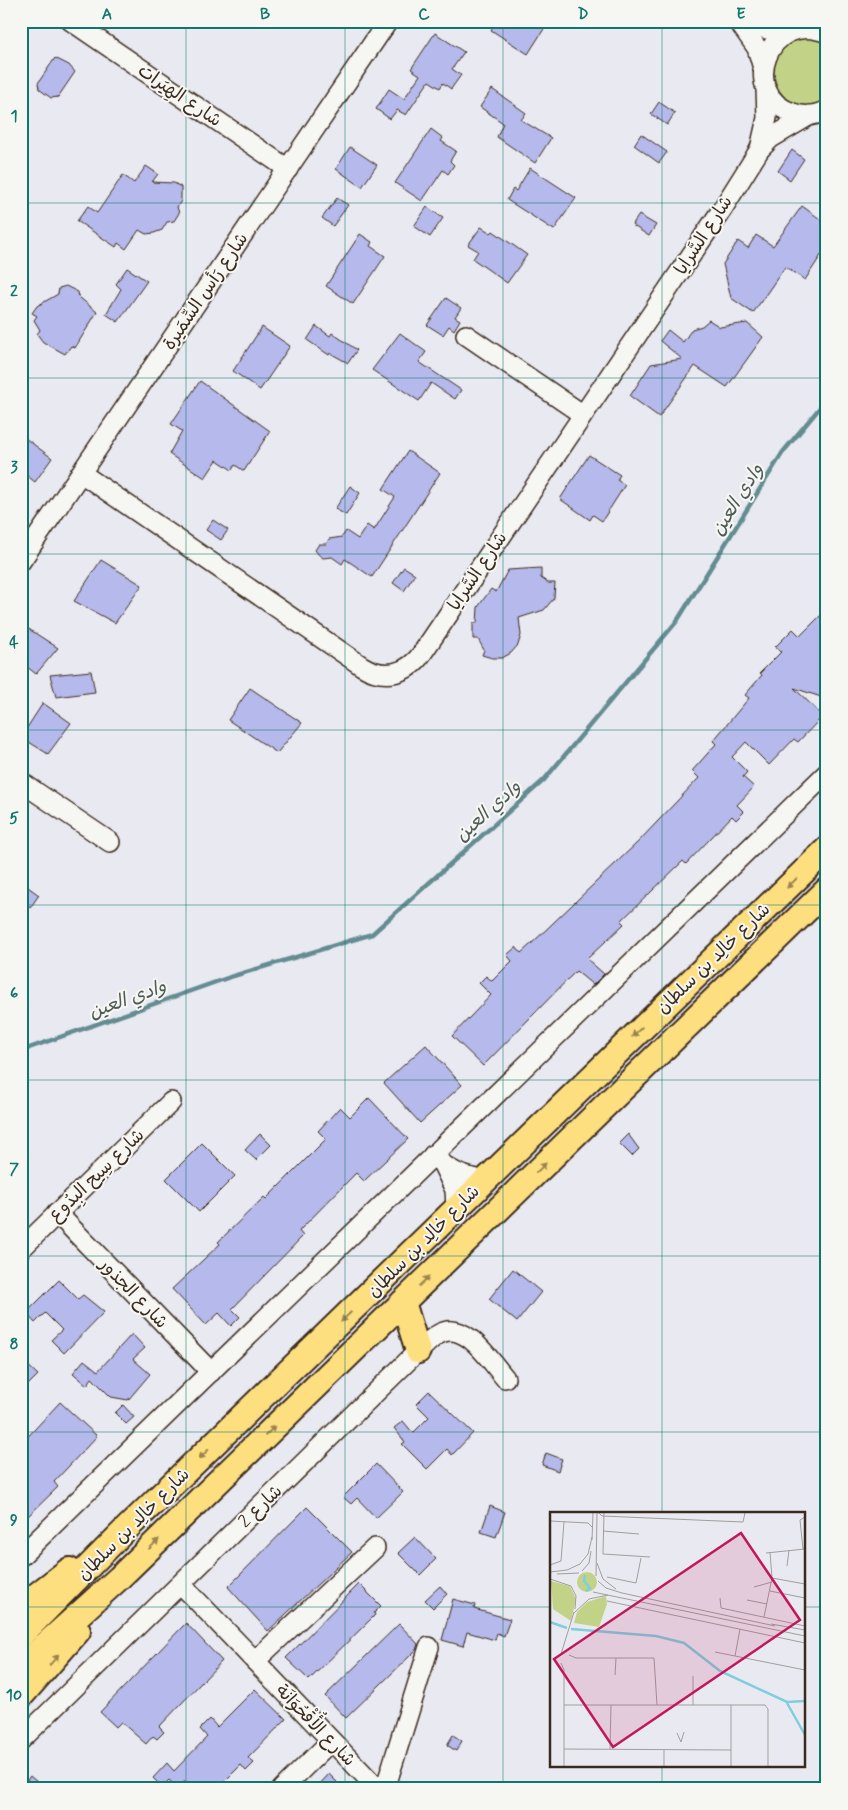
<svg xmlns="http://www.w3.org/2000/svg" width="848" height="1810" viewBox="0 0 848 1810" font-family="Mynerve,'Playpen Sans Arabic',sans-serif">
  <rect width="100%" height="100%" fill="#e9eaf1"/>
  <filter id="ink" filterUnits="userSpaceOnUse"><feTurbulence type="fractalNoise" baseFrequency=".02" numOctaves="2"/><feDisplacementMap in="SourceGraphic" scale="10" xChannelSelector="R" yChannelSelector="G"/><feConvolveMatrix kernelMatrix="1 2 1 2 8 2 1 2 1" color-interpolation-filters="sRGB"/></filter>
  <g filter="url(#ink)">
    <!-- green -->
    <path fill="#c2d387" stroke="#7e7e52" d="M808,36L827,41V103C822,104 817,107 812,107C778,110 761,66 786,45C793,40 800,38 808,36Z"/>
    <g fill="none" stroke-linecap="round" stroke-linejoin="round">
      <!-- stream -->
      <path stroke="#648c91" stroke-width="4.5" d="M21,1053L29,1048L230,977L372,934L544,780L677,621L783,452L827,399"/>
    </g>
    <!-- building -->
    <g fill="#b5b9eb" stroke="#3b2a1e">
      <path d="M496,21H549L528,54L491,30Z"/>
      <path d="M435,33L464,52L452,69L461,75L451,89L443,83L440,88L429,81L406,115L397,110L390,119L376,109L389,89L404,99L420,75L411,69Z"/>
      <path d="M55,58L69,65L75,72L58,97L51,98L39,89L38,83Z"/>
      <path d="M492,89L526,113L521,120L551,138L535,163L497,137L503,123L480,107Z"/>
      <path d="M659,102L675,113L667,125L651,114Z"/>
      <path d="M431,129L443,138L441,141L456,151L450,161L454,165L448,174L443,170L422,201L395,183Z"/>
      <path d="M641,134L667,152L659,163L634,145Z"/>
      <path d="M350,147L377,165L362,187L336,169Z"/>
      <path d="M792,150L804,159L790,180L778,171Z"/>
      <path d="M146,166L158,174L152,182L174,183L181,187V201L177,207L179,213L174,221L167,222L162,230L154,233L146,234L139,230L126,249L118,243L116,247L77,221L88,206L97,213L123,175L134,183Z"/>
      <path d="M530,168L576,198L554,230L507,200L513,189L516,191Z"/>
      <path d="M337,198L348,205L333,226L322,218Z"/>
      <path d="M802,206L827,224V246L805,280L785,267L753,313L731,298L723,264L738,241L748,248L756,235L773,246Z"/>
      <path d="M427,207L443,218L430,237L414,226Z"/>
      <path d="M639,215L656,225L649,236L632,225Z"/>
      <path d="M481,227L491,233L493,231L527,255L507,283L473,259L478,251L468,245Z"/>
      <path d="M360,234L372,242L370,246L385,256L353,304L326,286Z"/>
      <path d="M127,268L147,281L118,322L106,314L121,289L116,284Z"/>
      <path d="M66,286L78,292L79,297L97,312L75,348L71,346L65,354L43,342L37,334L40,330L34,320L37,316L32,313L37,306L58,294L59,288Z"/>
      <path d="M446,298L461,308L455,317L460,320L454,330L449,326L443,335L427,325Z"/>
      <path d="M709,320L720,327L747,323L763,337L727,387L695,366L659,417L630,396L651,364L682,359L660,341L668,330L683,342L692,329L702,326Z"/>
      <path d="M316,326L330,336L332,333L357,350L348,363L330,353L329,355L307,340Z"/>
      <path d="M262,327L290,346L260,390L233,371Z"/>
      <path d="M400,333L426,352L419,362L461,390L455,399L431,383L419,401L372,370Z"/>
      <path d="M200,381L270,431L244,471L235,465L232,470L217,460L205,478L169,454L182,431L171,424Z"/>
      <path d="M25,438L52,458L35,482L21,471V444Z"/>
      <path d="M408,451L440,473L372,577L345,559L342,564L332,557L323,558L318,554L315,550L319,544H326L329,539L342,537L346,531L358,539L367,525L374,530L395,497L383,489Z"/>
      <path d="M589,455L620,475L617,480L625,485L602,521L593,515L590,520L560,499Z"/>
      <path d="M350,486L360,493L346,515L335,509Z"/>
      <path d="M213,520L228,530L221,540L206,530Z"/>
      <path d="M101,560L142,585L115,623L74,601Z"/>
      <path d="M404,567L415,574L404,591L393,583Z"/>
      <path d="M541,568V578L548,583H555L554,598L544,610L519,618L521,635L518,645L511,653L502,658H492L482,655L484,650L478,639H473V623H477L478,607L491,589L496,592L508,570Z"/>
      <path d="M827,609V699L794,688L823,716L798,742L794,739L769,765L746,742L732,757L747,772L743,777L754,787L737,805L744,812L736,820L732,816L686,864L683,861L621,921L624,924L587,959L604,974L593,985L576,971L483,1066L452,1036L491,995L479,983L486,976L492,981L512,961L507,955L516,947L521,953L531,944L638,842L697,780L699,778L692,771L716,744L713,741L749,698L745,695L762,675L760,673L781,652L775,647L793,629L800,636Z"/>
      <path d="M21,624L58,648L36,674L21,662Z"/>
      <path d="M91,671L95,692L56,697L50,675Z"/>
      <path d="M250,688L302,723L277,753L228,720Z"/>
      <path d="M43,703L71,723L48,754L21,737Z"/>
      <path d="M21,882L39,895L30,908L21,903Z"/>
      <path d="M426,1045L462,1085L420,1123L384,1083Z"/>
      <path d="M369,1098L408,1139L364,1181L356,1173L299,1231L303,1236L232,1309L240,1317L231,1326L219,1313L206,1325L172,1289L220,1244L218,1242L264,1197L266,1199L326,1139L318,1131L340,1107L350,1117Z"/>
      <path d="M260,1134L271,1145L256,1160L245,1150Z"/>
      <path d="M628,1134L639,1149L632,1156L619,1143Z"/>
      <path d="M202,1143L235,1176L199,1212L166,1179Z"/>
      <path d="M513,1269L541,1292L517,1322L489,1299Z"/>
      <path d="M59,1280L78,1299L83,1295L104,1312L64,1353L51,1340L62,1330L45,1313L35,1323L26,1313Z"/>
      <path d="M132,1334L145,1348L133,1359L150,1374L128,1400L111,1397L92,1378L87,1385L73,1373L84,1360L98,1371Z"/>
      <path d="M21,1359L38,1375L21,1392Z"/>
      <path d="M429,1391L473,1433L452,1455L447,1449L427,1469L402,1444L405,1442L394,1428L403,1421L413,1433L429,1417L416,1404Z"/>
      <path d="M60,1402L97,1436L54,1482L58,1487L21,1523V1444Z"/>
      <path d="M123,1405L134,1417L126,1424L115,1413Z"/>
      <path d="M546,1453L562,1459L558,1471L542,1465Z"/>
      <path d="M376,1464L403,1492L376,1518L357,1498L351,1504L343,1497Z"/>
      <path d="M490,1506L505,1512L496,1537L481,1532Z"/>
      <path d="M307,1507L352,1552L268,1631L228,1587Z"/>
      <path d="M415,1537L436,1559L420,1575L398,1553Z"/>
      <path d="M359,1584L381,1606L374,1613L375,1615L309,1680L286,1658Z"/>
      <path d="M440,1586L447,1594L433,1608L425,1600Z"/>
      <path d="M453,1599L475,1605L474,1609L510,1619L504,1636L497,1633L495,1640L467,1632L463,1646L442,1640Z"/>
      <path d="M186,1623L222,1661L159,1727L164,1732L157,1739L153,1736L146,1744L121,1722L116,1727L100,1712Z"/>
      <path d="M399,1624L418,1644L416,1650L346,1718L325,1696Z"/>
      <path d="M255,1689L286,1719L248,1758L254,1763L246,1771L241,1765L217,1789H193L185,1781L178,1788L169,1780L162,1787L153,1778L167,1763L174,1771L207,1737L200,1729L210,1719L217,1727Z"/>
      <path d="M453,1735L462,1741L456,1751L447,1745Z"/>
      <path d="M329,1774L337,1782L330,1789H315Z"/>
      <path d="M30,1776L45,1789H21Z"/>
    </g>
    <g fill="none" stroke-linecap="round" stroke-linejoin="round">
      <defs>
        <g id="minor">
          <path d="M71,21L288,169"/>
          <path d="M738,21L757,48L763,68"/>
          <path d="M743,21L766,29L792,30"/>
          <path d="M827,33C768,8 737,95 793,113C804,117 816,116 827,110"/>
          <path d="M760,149L767,118L766,88"/>
          <path d="M466,335L582,414"/>
          <path d="M81,473L362,666C385,680 408,674 423,652L723,208L760,149L771,138L810,115"/>
          <path d="M21,561L388,21"/>
          <path d="M21,782L110,842"/>
          <path d="M433,1155C448,1171 464,1178 485,1180"/>
          <path d="M443,1165L455,1190L456,1208"/>
          <path d="M57,1213L211,1372"/>
          <path d="M21,1249L171,1102"/>
          <path d="M21,1556L827,773"/>
          <path d="M181,1584L378,1789"/>
          <path d="M255,1661L375,1548"/>
          <path d="M21,1740L418,1351C425,1346 431,1338 439,1334C465,1319 490,1361 505,1378"/>
          <path d="M282,1789L331,1741"/>
          <path d="M385,1789L429,1647"/>
        </g>
        <g id="major">
          <path d="M403,1302L418,1351"/>
          <path d="M21,1607L69,1570"/>
          <path d="M21,1635L122,1533L827,849"/>
          <path d="M21,1667L119,1578L827,890"/>
          <path d="M21,1696L78,1631"/>
        </g>
      </defs>
      <!-- minor casing -->
      <use href="#minor" stroke="#3b2a1e" stroke-width="22"/>
      <!-- major casing -->
      <use href="#major" stroke="#3b2a1e" stroke-width="28"/>
      <!-- minor -->
      <use href="#minor" stroke="#f6f6f2" stroke-width="19"/>
      <!-- major -->
      <use href="#major" stroke="#fedf80" stroke-width="24"/>
    </g>
    <!-- one-way arrows -->
    <defs><path id="oneway-solid" d="M-6-.8H1V-3.2L6.5 0L1 3.2V.8H-6Z" transform="scale(1.25)"/></defs>
    <g fill="#9c844f">
      <use href="#oneway-solid" transform="translate(792 883) rotate(136)"/>
      <use href="#oneway-solid" transform="translate(637 1032) rotate(136)"/>
      <use href="#oneway-solid" transform="translate(541 1168) rotate(-44)"/>
      <use href="#oneway-solid" transform="translate(424 1281) rotate(-44)"/>
      <use href="#oneway-solid" transform="translate(346 1317) rotate(136)"/>
      <use href="#oneway-solid" transform="translate(270 1431) rotate(-44)"/>
      <use href="#oneway-solid" transform="translate(204 1454) rotate(136)"/>
      <use href="#oneway-solid" transform="translate(154 1544) rotate(-44)"/>
      <use href="#oneway-solid" transform="translate(54 1660) rotate(-49)"/>
    </g>
  </g>
  <!-- grid -->
  <path fill="none" stroke="#0f766e" stroke-width="1" stroke-opacity="0.55" d="M186,21V1789M345,21V1789M503,21V1789M662,21V1514M21,203H827M21,378H827M21,554H827M21,730H827M21,905H827M21,1080H827M21,1256H827M21,1432H827M21,1607H552M804,1607H827M662,1766V1789"/>
  <g text-anchor="middle" stroke-width="4" stroke-linejoin="round" paint-order="stroke">
    <!-- street labels -->
    <g font-size="18" fill="#3b2a1e" stroke="#f6f6f2">
      <text transform="translate(180 95) rotate(34)" y="6">شارع الهِيَرات</text>
      <text transform="translate(703 235) rotate(-57)" y="6">شارع السَّرايا</text>
      <text transform="translate(205 291) rotate(-56)" y="6">شارع رَأس السِّمَيرة</text>
      <text transform="translate(477 571) rotate(-56)" y="6">شارع السَّرايا</text>
      <text transform="translate(713 958) rotate(-44)" y="6">شارع خالِد بن سلطان</text>
      <text transform="translate(96 1175) rotate(-44)" y="6">شارع سِيح البِدُوع</text>
      <text transform="translate(423 1241) rotate(-45)" y="6">شارع خالِد بن سلطان</text>
      <text transform="translate(134 1293) rotate(46)" y="6">شارع الجذور</text>
      <text transform="translate(260 1506) rotate(-44)" y="6">شارع 2</text>
      <text transform="translate(133 1524) rotate(-45)" y="6">شارع خالِد بن سلطان</text>
      <text transform="translate(316 1725) rotate(46)" y="6">شارع الأُقْحُوَانَة</text>
    </g>
    <!-- water labels -->
    <g font-size="19" font-style="italic" fill="#4f5b57" stroke="#f6f6f2">
      <text transform="translate(736 499) rotate(-58)" y="7">وادي العين</text>
      <text transform="translate(487 810) rotate(-42)" y="7">وادي العين</text>
      <text transform="translate(127 998) rotate(-20)" y="7">وادي العين</text>
    </g>
  </g>
  <!-- overview -->
  <g transform="translate(550 1512)">
    <rect width="255" height="255" fill="#e9eaf1"/>
    <path d="M27 70a10 10 0 1 1 20 0a10 10 0 1 1-20 0ZM1,69L20,74L26,87L21,109L3,97ZM56,84L57,92L49,115L24,111L27,100L37,90Z" fill="#c2d387"/>
    <path fill="none" stroke="#7fcddd" stroke-width="2.5" d="M35,63L34,69L40,76L36,79M0,110L17,116M21,117L106,124L134,131L170,159L237,190L255,189M237,191L255,223"/>
    <path fill="none" stroke="#a39d9d" stroke-width="1" d="M49,1L52,4L193,10L195,1M54,1L53,42L100,45M0,9L38,11L42,15M53,19L89,22M42,28L43,1M253,37L250,8L255,5M216,41L255,37M47,51L53,67L66,77M0,53L11,49L14,10M237,54L239,38M32,59L39,51L41,39M0,60L17,58L30,52L38,42L42,25M7,62L29,61M46,64L47,1M57,65L86,71L91,46M222,66L255,72M0,67L21,74L26,84L25,97M48,69L56,76L72,81L225,114M204,75L222,70M220,79L255,86M43,80L255,124M170,86L171,96L255,114M197,88L217,92M57,89L255,131M24,101L39,87L58,83M214,105L222,66L220,40M221,112L255,118M165,140L255,158M11,142L24,100M19,143L26,146H104L107,193M185,144L190,117M11,151L14,158V254M65,163L66,146M143,164V193M14,193H215L218,197V254M127,221L131,230L134,220M14,237L181,238M60,237L61,193M114,238V254M181,254V193"/>
    <path fill="#c2185b" fill-opacity="0.15" stroke="#c2185b" stroke-width="2.5" d="M191,21L250,108L63,235L4,147Z"/>
    <rect width="255" height="255" fill="none" stroke="#3b2a1e" stroke-width="2.5"/>
  </g>
  <!-- margin -->
  <rect width="848" height="1810" fill="none" stroke="#f6f6f2" stroke-width="55"/>
  <rect x="28" y="28" width="792" height="1754" fill="none" stroke="#0f766e" stroke-width="2"/>
  <g font-size="16" text-anchor="middle" font-weight="bold" fill="#0f766e">
    <text x="107" y="19">A</text>
    <text x="265" y="19">B</text>
    <text x="424" y="19">C</text>
    <text x="583" y="19">D</text>
    <text x="741" y="19">E</text>
    <text x="14" y="121">1</text>
    <text x="14" y="296">2</text>
    <text x="14" y="472">3</text>
    <text x="14" y="647">4</text>
    <text x="14" y="823">5</text>
    <text x="14" y="998">6</text>
    <text x="14" y="1174">7</text>
    <text x="14" y="1349">8</text>
    <text x="14" y="1525">9</text>
    <text x="14" y="1700">10</text>
  </g>
</svg>
